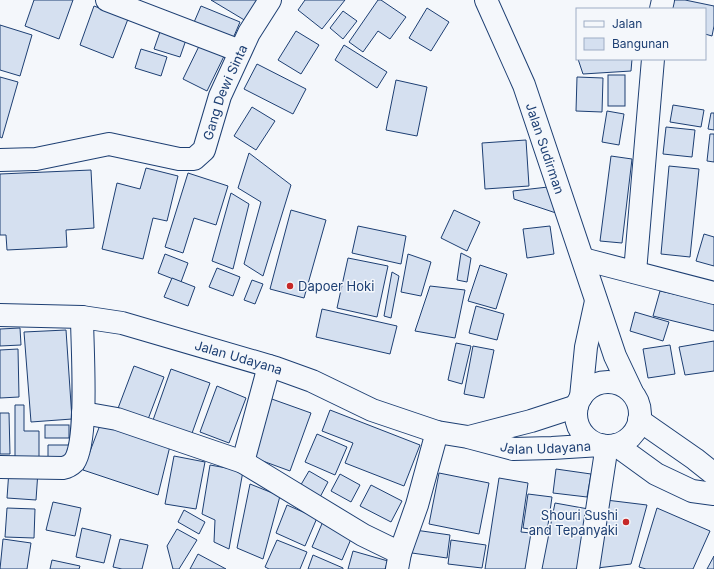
<svg xmlns="http://www.w3.org/2000/svg" width="714" height="569" viewBox="0 0 714 569" font-family="Inter,sans-serif">
  <rect width="100%" height="100%" fill="#f4f7fb"/>
  <!-- building -->
  <g fill="#d5e0f0" stroke="#1d3f73">
    <path d="M34,0H73L59,39L25,26Z"/>
    <path d="M211,0H258L246,21Z"/>
    <path d="M305,0H345L322,29L298,10Z"/>
    <path d="M378,0H381L406,17L390,39L378,31L363,52L349,42Z"/>
    <path d="M673,0H685L714,6V26L712,36L705,34V9H671Z"/>
    <path d="M94,6L128,19L113,58L80,45Z"/>
    <path d="M201,6L240,22L231,43L192,27Z"/>
    <path d="M427,8L449,22L431,51L409,38Z"/>
    <path d="M343,11L357,21L343,39L330,28Z"/>
    <path d="M0,25L32,35L20,76L0,70Z"/>
    <path d="M161,29L187,37L180,57L154,49Z"/>
    <path d="M296,31L319,45L301,74L278,60Z"/>
    <path d="M203,38L227,50L207,91L183,79Z"/>
    <path d="M344,45L387,72L377,88L335,60Z"/>
    <path d="M141,49L167,57L161,76L135,68Z"/>
    <path d="M578,59H632L631,71L583,74Z"/>
    <path d="M257,64L306,89L293,114L244,89Z"/>
    <rect x="608" y="75" width="17" height="31"/>
    <path d="M0,77L18,82L2,138L0,137Z"/>
    <path d="M577,77L603,78L602,112L576,111Z"/>
    <path d="M396,80L427,87L417,136L386,130Z"/>
    <path d="M673,105L704,110L701,127L670,122Z"/>
    <path d="M252,107L275,121L256,150L234,136Z"/>
    <path d="M607,111L624,114L619,145L602,142Z"/>
    <path d="M711,113H714V130L708,129Z"/>
    <path d="M666,127L695,130L692,157L663,154Z"/>
    <path d="M710,134H714V162L707,161Z"/>
    <path d="M526,140L529,186L485,189L482,143Z"/>
    <path d="M249,153L291,185L263,276L244,264L261,202L238,188Z"/>
    <path d="M611,156L632,159L622,243L600,241Z"/>
    <path d="M669,166L699,169L690,257L661,254Z"/>
    <path d="M146,168L178,176L167,221L153,218L143,259L102,249L117,183L140,189Z"/>
    <path d="M91,170L94,228L66,230L67,247L7,250L6,235H0V174Z"/>
    <path d="M188,173L228,186L216,225L194,218L183,253L165,247Z"/>
    <path d="M548,187L559,214L514,199L513,191Z"/>
    <path d="M231,193L249,204L233,269L212,261Z"/>
    <path d="M291,210L326,220L304,298L270,289Z"/>
    <path d="M454,210L480,222L467,251L441,238Z"/>
    <path d="M358,226L406,236L401,264L352,253Z"/>
    <path d="M550,226L554,254L527,258L523,229Z"/>
    <path d="M704,234L714,237V266L696,261Z"/>
    <path d="M461,253L471,258L467,282L457,280Z"/>
    <path d="M165,254L188,263L181,282L158,273Z"/>
    <path d="M408,254L431,262L421,296L401,292Z"/>
    <path d="M348,258L388,266L377,317L337,308Z"/>
    <path d="M480,265L507,274L496,309L468,301Z"/>
    <path d="M217,268L240,277L233,296L209,287Z"/>
    <path d="M392,272L399,276L391,318L384,316Z"/>
    <path d="M172,278L195,287L188,306L164,297Z"/>
    <path d="M252,280L263,284L255,304L244,300Z"/>
    <path d="M430,286L465,290L455,338L415,331Z"/>
    <path d="M660,291L714,303V331L653,316Z"/>
    <path d="M476,306L504,314L497,340L469,333Z"/>
    <path d="M322,309L397,326L390,354L316,337Z"/>
    <path d="M635,312L669,322L663,341L630,331Z"/>
    <path d="M20,328L21,345L0,346V329Z"/>
    <path d="M66,330L72,419L31,422L24,332Z"/>
    <path d="M714,341V371L685,375L679,347Z"/>
    <path d="M456,343L471,346L462,384L448,380Z"/>
    <path d="M670,345L675,374L648,378L643,349Z"/>
    <path d="M473,346L494,350L484,398L464,394Z"/>
    <path d="M18,349L19,397L0,398V350Z"/>
    <path d="M134,366L164,377L147,422L117,411Z"/>
    <path d="M171,369L210,383L191,436L152,423Z"/>
    <path d="M217,386L246,398L229,443L200,432Z"/>
    <path d="M269,398L311,413L290,471L249,456Z"/>
    <path d="M15,405H24V431H39V457H15Z"/>
    <path d="M330,410L420,445L404,486L345,463L353,443L322,431Z"/>
    <path d="M0,413H9L10,454H0Z"/>
    <rect x="45" y="425" width="24" height="13"/>
    <path d="M100,425L170,446L158,495L83,470Z"/>
    <path d="M317,434L347,447L335,475L305,462Z"/>
    <path d="M48,445H73L72,459H48Z"/>
    <path d="M174,456L205,462L196,509L165,504Z"/>
    <path d="M210,465L243,471L229,549L214,542L215,520L202,514Z"/>
    <path d="M556,469L591,474L587,497L553,493Z"/>
    <path d="M9,470L38,471L36,500L7,498Z"/>
    <path d="M309,471L328,482L319,499L299,488Z"/>
    <path d="M439,473L489,483L479,534L429,524Z"/>
    <path d="M340,474L360,485L351,502L331,491Z"/>
    <path d="M499,478L528,483L521,532L531,533L525,569H485Z"/>
    <path d="M250,484L280,496L263,559L237,548Z"/>
    <path d="M371,485L402,501L391,522L360,506Z"/>
    <path d="M528,494L552,497L547,532L523,528Z"/>
    <path d="M606,500L647,505L631,564L597,568Z"/>
    <path d="M53,502L81,508L75,536L46,530Z"/>
    <path d="M555,503L594,510L582,569H542Z"/>
    <path d="M287,505L317,518L305,546L276,533Z"/>
    <path d="M7,508L35,509L34,538L5,537Z"/>
    <path d="M657,508L710,531L693,569H646L639,567Z"/>
    <path d="M184,510L205,522L199,534L178,522Z"/>
    <path d="M324,519L354,532L342,560L312,547Z"/>
    <path d="M82,528L111,535L104,563L76,557Z"/>
    <path d="M177,529L197,540L179,569H173L167,546Z"/>
    <path d="M415,530L450,535L447,558L412,553Z"/>
    <path d="M3,539L31,543L27,569H0Z"/>
    <path d="M120,539L148,545L142,569H122L113,567Z"/>
    <path d="M277,540L307,552L300,569H269L265,567Z"/>
    <path d="M451,540L486,545L482,568L448,564Z"/>
    <path d="M353,551L388,561L385,569H348Z"/>
    <path d="M198,554L226,569H190Z"/>
    <path d="M313,555L343,568V569H308Z"/>
    <path d="M714,556V569H707Z"/>
    <path d="M52,560L80,566L79,569H50Z"/>
  </g>
  <g fill="none" stroke-linecap="round" stroke-linejoin="round">
    <defs>
      <g id="street">
        <path d="M107,0L240,51"/>
        <path d="M661,9L663,0"/>
        <path id="s1" d="M0,160L36,159L109,144L179,159H194L204,150L220,96L249,33L270,0"/>
        <path d="M583,259L714,293"/>
        <path d="M635,272L653,59"/>
        <path d="M83,413L117,419L243,462L363,535L400,553"/>
        <path d="M243,462L269,366"/>
        <path d="M0,467L63,468C68,467 71,465 74,462C89,441 82,346 82,317"/>
        <path d="M397,569L400,553L417,505L437,432"/>
        <path d="M588,569L605,458L604,446"/>
      </g>
      <g id="secondary">
        <path id="s2" d="M486,0L524,85L615,356L632,392"/>
        <path id="s3" d="M0,315L82,317L122,323L276,368L312,381L372,410L437,432L468,437L513,449L552,448L601,445"/>
        <path d="M581,397L586,347L596,301"/>
        <path d="M469,437L531,421L577,406"/>
      </g>
      <g id="primary">
        <circle cx="608" cy="414" r="32"/>
        <path d="M639,420L695,459L714,474"/>
        <path d="M616,445L656,474L692,491L714,494"/>
      </g>
    </defs>
    <!-- street casing -->
    <use href="#street" stroke="#1d3f73" stroke-width="24"/>
    <!-- secondary casing -->
    <use href="#secondary" stroke="#1d3f73" stroke-width="24"/>
    <!-- primary casing -->
    <use href="#primary" stroke="#1d3f73" stroke-width="24"/>
    <!-- street -->
    <use href="#street" stroke="#f4f7fb" stroke-width="22"/>
    <!-- secondary -->
    <use href="#secondary" stroke="#f4f7fb" stroke-width="22"/>
    <!-- primary -->
    <use href="#primary" stroke="#f4f7fb" stroke-width="22"/>
  </g>
  <!-- markers -->
  <g fill="#c62828" stroke="#f4f7fb" stroke-width="1.5">
    <circle cx="290" cy="286" r="4"/>
    <circle cx="626" cy="522" r="4"/>
  </g>
  <g text-anchor="middle" stroke-width="3" stroke-linejoin="round" paint-order="stroke">
    <!-- street labels -->
    <g font-size="13" fill="#1d3f73" stroke="#f4f7fb">
      <text dy="5" stroke="none"><textPath href="#s1" startOffset="272">Gang Dewi Sinta</textPath></text>
      <text dy="5" stroke="none"><textPath href="#s2" startOffset="160">Jalan Sudirman</textPath></text>
      <text dy="5" stroke="none"><textPath href="#s3" startOffset="244">Jalan Udayana</textPath></text>
      <text dy="5" stroke="none"><textPath href="#s3" startOffset="567">Jalan Udayana</textPath></text>
    </g>
    <!-- poi labels -->
    <g font-size="13" fill="#1d3f73" stroke="#f4f7fb" text-anchor="start">
      <text x="298" y="291">Dapoer Hoki</text>
      <text x="618" y="520" text-anchor="end">Shouri Sushi<tspan x="618" dy="15">and Tepanyaki</tspan></text>
    </g>
  </g>
  <!-- legend -->
  <rect x="576" y="8" width="130" height="52" fill="#f4f7fb" stroke="#9eadc5"/>
  <rect x="584" y="21" width="20" height="6" fill="#f4f7fb" stroke="#9eadc5"/>
  <text x="612" y="28" font-size="12" fill="#1d3f73">Jalan</text>
  <rect x="584" y="38" width="20" height="12" fill="#d5e0f0" stroke="#9eadc5"/>
  <text x="612" y="48" font-size="12" fill="#1d3f73">Bangunan</text>
</svg>
